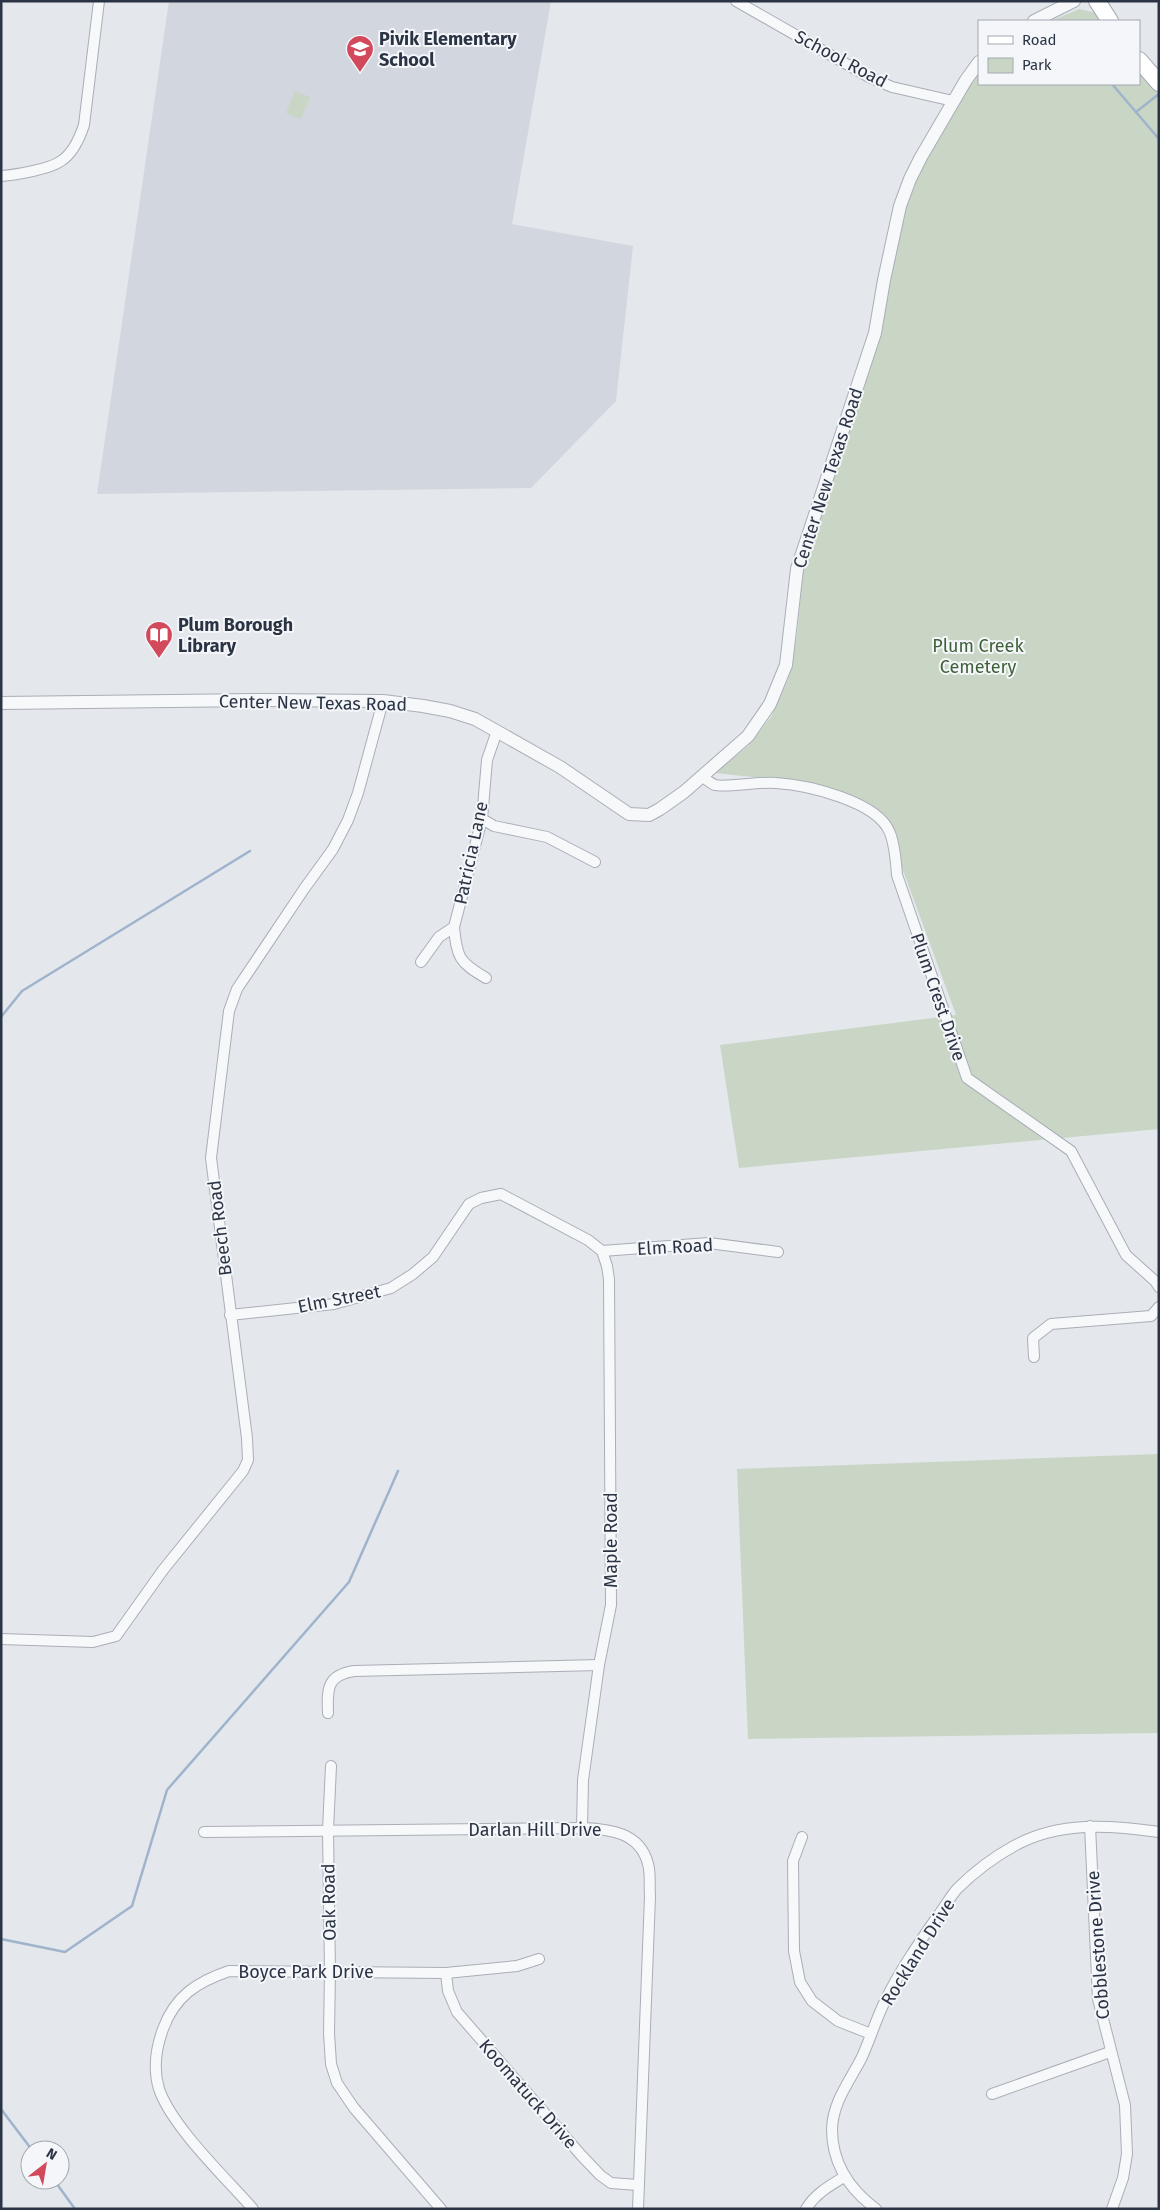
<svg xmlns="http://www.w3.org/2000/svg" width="1160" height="2210" viewBox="0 0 1160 2210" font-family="'Fira Sans',sans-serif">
  <rect width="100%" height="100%" fill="#e4e7ec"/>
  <!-- built -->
  <path fill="#d2d6de" d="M169,1H551L512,224L633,246L616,401L531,488L97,494Z"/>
  <!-- green -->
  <g fill="#c9d6c5">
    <path d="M1079,9L1096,13L1101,21H1051Z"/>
    <path d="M979,72V84H1139V72L1159,93V1129L739,1168L720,1045L956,1015L900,862L888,821L876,808L863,800L821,788L790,781L715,773L748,746L771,717L788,680L797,636L803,570L874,354L905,212L916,180L932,146L965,90Z"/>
    <path d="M295,91L310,97L301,119L286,113Z"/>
    <path d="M1159,1454V1733L748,1739L737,1469Z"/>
  </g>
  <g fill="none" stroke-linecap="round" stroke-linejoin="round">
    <!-- stream -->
    <g stroke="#9fb4cc" stroke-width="2.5">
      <path d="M1112,84L1159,139"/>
      <path d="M1136,112L1159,94"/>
      <path d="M1,1017L22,991L250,851"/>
      <path d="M1,1939L65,1952L132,1906L167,1790L349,1582L398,1471"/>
      <path d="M1,2109L32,2150"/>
      <path d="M54,2180L75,2209"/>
    </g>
    <defs>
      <g id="minor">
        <path d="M736,1L869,77L892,87L953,101"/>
        <path d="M1,176C16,175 50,169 61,161C72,154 80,137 84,125L99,1"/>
        <path d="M702,776C706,779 710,783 715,785C726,788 761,781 776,783C807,785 878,801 890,833C895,846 896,861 897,875L967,1078L1071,1151L1126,1255L1155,1281L1159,1287"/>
        <path d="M482,819L494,826L547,837L595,862"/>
        <path d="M454,927C457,958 459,962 486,978"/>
        <path d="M421,962L439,937L454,927L482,819L487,760L497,731"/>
        <path d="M602,1251L709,1243L778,1252"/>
        <path d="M230,1315L334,1304L391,1288L413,1274L433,1257L469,1204L481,1198L501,1194L588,1240L602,1251L607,1266L609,1279L611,1605L599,1665L583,1780L582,1828"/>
        <path d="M1034,1357L1033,1338L1051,1324L1151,1316L1159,1307"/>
        <path d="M1,1639L93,1642L116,1636L163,1570L243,1471L248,1460L247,1438L211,1158L229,1011L237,989L304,889L333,849L348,820L358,793L383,701"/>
        <path d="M328,1713C327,1689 327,1675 354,1671L599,1665"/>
        <path d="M331,1766L328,1830L330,1972L329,2033L331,2064L337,2083L354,2108L441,2209"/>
        <path d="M1090,1826L1098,1999L1125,2105L1127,2154L1123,2178L1112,2209"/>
        <path d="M204,1832L582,1828C609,1829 640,1832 648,1864C651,1874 649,1886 650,1896L638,2209"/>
        <path d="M802,1837L793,1861L794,1951L800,1982L812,2001L838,2021L871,2034"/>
        <path d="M446,1973L448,1991L457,2012L581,2155L600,2175L611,2183L638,2185"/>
        <path d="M992,2094L1110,2052"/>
        <path d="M253,2209C226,2178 172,2127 159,2089C153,2069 156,2048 163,2029C175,1996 197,1982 229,1971L446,1973L517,1966L539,1959"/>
        <path d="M806,2209C815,2194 829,2186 844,2177"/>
        <path d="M876,2209C849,2189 832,2164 832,2129C833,2101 850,2081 862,2057C871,2037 877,2016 887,1997C901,1969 919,1943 937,1917C944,1908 950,1897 957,1889C973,1873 994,1857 1014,1846C1059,1821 1110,1825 1159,1832"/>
      </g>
      <g id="tertiary">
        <path d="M1034,21L1074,1"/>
        <path d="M1,703L263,700L383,701L423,706L450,711L475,719L560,767L629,814L649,815L660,809L684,792L748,736L770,704L786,665L797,569L875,333L884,280L900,206L910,179L921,157L966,80L979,62"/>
      </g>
      <g id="primary">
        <path d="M1097,1L1110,21"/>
        <path d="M1139,60L1159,83"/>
      </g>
    </defs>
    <!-- minor casing -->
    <use href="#minor" stroke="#a9aeb7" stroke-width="12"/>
    <!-- tertiary casing -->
    <use href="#tertiary" stroke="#a9aeb7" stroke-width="14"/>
    <!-- primary casing -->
    <use href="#primary" stroke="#a3abb8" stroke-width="18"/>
    <!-- minor -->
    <use href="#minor" stroke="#f7f8fa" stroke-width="10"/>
    <!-- tertiary -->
    <use href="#tertiary" stroke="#f7f8fa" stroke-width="12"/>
    <!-- primary -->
    <use href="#primary" stroke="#fff" stroke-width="16"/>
  </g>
  <!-- icons -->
  <defs>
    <symbol id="school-pin" viewBox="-11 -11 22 30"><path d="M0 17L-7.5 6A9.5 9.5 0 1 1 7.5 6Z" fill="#d1495b" stroke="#f4f6f9"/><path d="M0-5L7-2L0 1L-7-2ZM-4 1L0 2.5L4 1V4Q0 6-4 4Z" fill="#fff"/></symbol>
    <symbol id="library-pin" viewBox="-11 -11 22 30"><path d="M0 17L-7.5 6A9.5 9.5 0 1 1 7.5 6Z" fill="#d1495b" stroke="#f4f6f9"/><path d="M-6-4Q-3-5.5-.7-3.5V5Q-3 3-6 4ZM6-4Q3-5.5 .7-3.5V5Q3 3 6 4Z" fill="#fff"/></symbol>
  </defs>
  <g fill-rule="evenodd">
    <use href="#school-pin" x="344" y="33" width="32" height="43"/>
    <use href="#library-pin" x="143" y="619" width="32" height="43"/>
  </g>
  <g text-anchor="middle" stroke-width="4" stroke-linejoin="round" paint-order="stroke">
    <!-- poi labels -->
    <g font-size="18" font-weight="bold" fill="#2b3445" stroke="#f4f6f9" text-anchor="start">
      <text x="379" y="45">Pivik Elementary<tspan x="379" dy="21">School</tspan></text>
      <text x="178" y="631">Plum Borough<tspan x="178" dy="21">Library</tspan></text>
    </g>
    <!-- street labels -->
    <g font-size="18" fill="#2b3445" stroke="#f4f6f9">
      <text transform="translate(841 59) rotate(28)" y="6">School Road</text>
      <text transform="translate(828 478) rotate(-72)" y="6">Center New Texas Road</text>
      <text transform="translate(313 703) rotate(1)" y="6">Center New Texas Road</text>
      <text transform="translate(471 853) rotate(-78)" y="6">Patricia Lane</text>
      <text transform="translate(938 997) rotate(71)" y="6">Plum Crest Drive</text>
      <text transform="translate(220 1228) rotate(-97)" y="6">Beech Road</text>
      <text transform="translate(675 1247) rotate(-3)" y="6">Elm Road</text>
      <text transform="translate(339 1299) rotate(-11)" y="6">Elm Street</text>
      <text transform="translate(611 1540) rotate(-90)" y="6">Maple Road</text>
      <text x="535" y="1836">Darlan Hill Drive</text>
      <text transform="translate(329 1902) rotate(-91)" y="6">Oak Road</text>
      <text transform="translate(1098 1945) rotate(-94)" y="6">Cobblestone Drive</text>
      <text transform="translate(918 1952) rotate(-58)" y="6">Rockland Drive</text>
      <text x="306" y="1978">Boyce Park Drive</text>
      <text transform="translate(528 2094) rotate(49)" y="6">Koomatuck Drive</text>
    </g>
    <!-- park labels -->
    <g font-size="18" fill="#3f6138" stroke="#f4f6f9">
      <text x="978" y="652">Plum Creek<tspan x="978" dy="21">Cemetery</tspan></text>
    </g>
  </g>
  <!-- border -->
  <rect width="1160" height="2210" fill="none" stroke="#2b3445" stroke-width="5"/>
  <!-- legend -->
  <rect x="978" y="20" width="162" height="65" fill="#f4f6f9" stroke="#a4a8b1"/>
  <rect x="988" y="36" width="25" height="8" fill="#ffffff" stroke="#a4a8b1"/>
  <text x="1022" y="45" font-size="15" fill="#2b3445">Road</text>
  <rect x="988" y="58" width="25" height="15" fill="#c9d6c5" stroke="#a4a8b1"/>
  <text x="1022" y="70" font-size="15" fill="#2b3445">Park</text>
  <!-- north arrow -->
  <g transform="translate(45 2165) rotate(31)"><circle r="24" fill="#f4f6f9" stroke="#a4a8b1"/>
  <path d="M0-4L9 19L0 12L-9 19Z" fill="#d1495b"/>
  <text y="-8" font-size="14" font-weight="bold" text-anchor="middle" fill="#2b3445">N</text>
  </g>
</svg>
